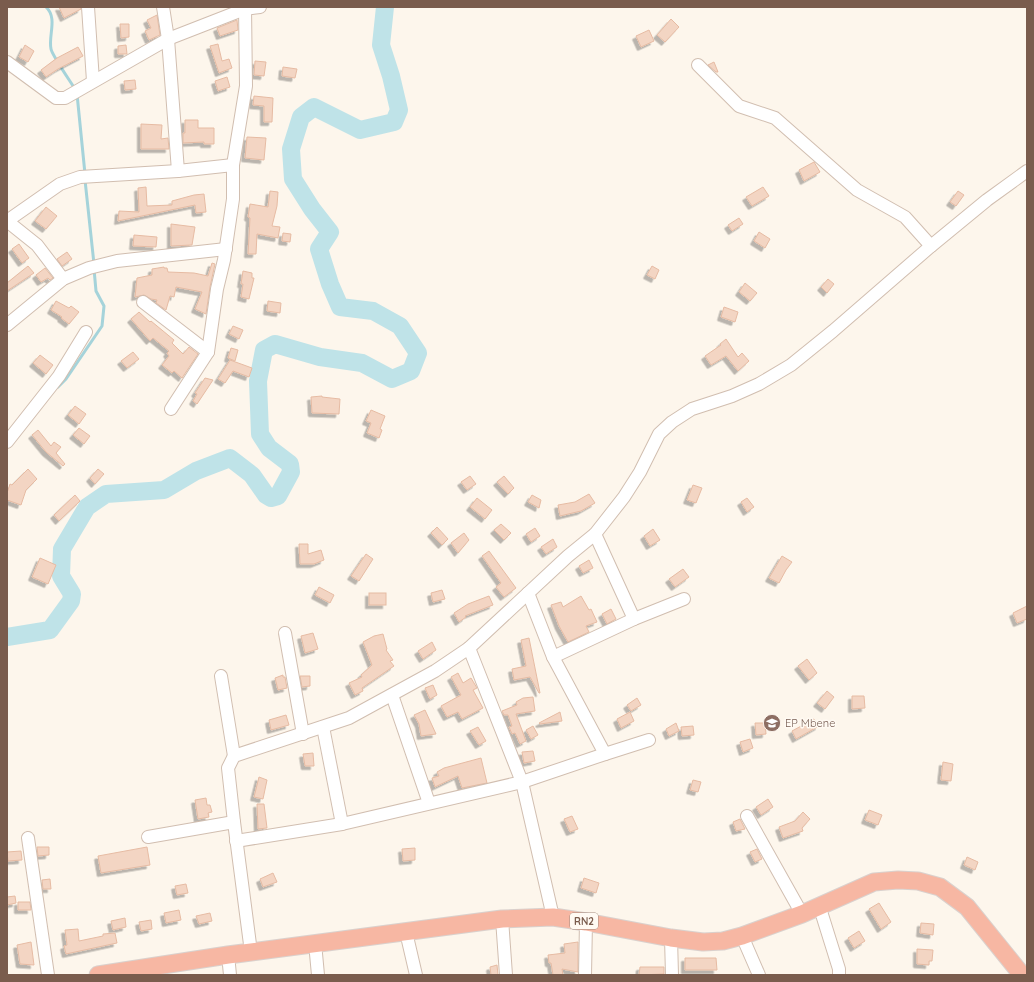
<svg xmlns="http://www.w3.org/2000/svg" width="1034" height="982" viewBox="0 0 1034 982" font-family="Quicksand,sans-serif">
  <defs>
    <filter id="shadow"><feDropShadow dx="-3.5" dy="3.5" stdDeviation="0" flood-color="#0004"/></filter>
  </defs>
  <rect width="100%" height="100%" fill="#fdf6ec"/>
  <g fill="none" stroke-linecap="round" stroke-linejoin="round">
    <!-- stream -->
    <g stroke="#a5d3da" stroke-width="3">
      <path d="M46,7C58,18 48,36 51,49C52,55 70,81 75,89"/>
      <path d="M77,94L85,174"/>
      <path d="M85,180L94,264"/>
      <path d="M58,387L66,379L102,326L104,306L96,291L94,269"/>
    </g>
    <!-- river -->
    <path stroke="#bfe3e8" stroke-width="18" d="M7,637L50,630L71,601L72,594L61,576L62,549L87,507L106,494L164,490L196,471L230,458L252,475L266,495L271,498L278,496L291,472L290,464L269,448L260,434L258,381L264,350L275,344L320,357L362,363L392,379L411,371L418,353L400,326L373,311L340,307L330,284L319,249L330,232L312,209L293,179L291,149L301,117L314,107L360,130L394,122L399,110L391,76L381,45L385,7"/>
  </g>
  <!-- building -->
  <g fill="#f3d5c3" stroke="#e6bba3" filter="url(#shadow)">
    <path d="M59,7H81V9L64,18Z"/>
    <path d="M157,15L160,35L149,40L145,31L151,28L147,20Z"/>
    <path d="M671,19L679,27L665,42L657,35Z"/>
    <path d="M237,20L238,30L220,36L217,28Z"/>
    <path d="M120,24H129V37L121,38Z"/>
    <path d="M649,30L654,41L641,47L636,36Z"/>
    <path d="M218,44L222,61L229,59L232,68L219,73L210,46Z"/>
    <path d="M25,45L34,51L28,62L19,57Z"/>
    <path d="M126,45L127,54H118V46Z"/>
    <path d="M78,47L83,56L58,69L46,77L41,70L57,58Z"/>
    <path d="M255,61L266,62L264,76L254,75Z"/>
    <path d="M714,62L718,72H716L708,65Z"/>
    <path d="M283,67L297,69L295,78L282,76Z"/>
    <path d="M227,77L230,87L218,91L215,81Z"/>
    <path d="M135,80L136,89L125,90L124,81Z"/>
    <path d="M254,96L273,98L272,122H264V106L253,105Z"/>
    <path d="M185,120H198V128H214V144H204V142L183,143V133H185Z"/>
    <path d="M141,124L162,125L161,139L168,138L169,149H141Z"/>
    <path d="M247,137L266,138L264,160L245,158Z"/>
    <path d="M814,162L820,172L804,181L799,170Z"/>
    <path d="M146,187L147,206L172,205V201L194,195L204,194L206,212L196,213L195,205L118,221L119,211L139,212L138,188Z"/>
    <path d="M763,187L769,196L752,206L746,197Z"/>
    <path d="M270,191L278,192L277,206L272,226L280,227L278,238L257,234L256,254H248L250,218L248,217L250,204L268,207Z"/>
    <path d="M958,191L964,195L956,206L950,202Z"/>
    <path d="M46,207L57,216L46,229L35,221Z"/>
    <path d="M739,218L743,224L732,231L728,225Z"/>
    <path d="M171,224L195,227L192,245L171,246Z"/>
    <path d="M759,232L770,239L765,248L754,241Z"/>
    <path d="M283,233L291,234L290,242L282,241Z"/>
    <path d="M134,235L157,237L156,247L133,246Z"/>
    <path d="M19,244L29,258L22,263L12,249Z"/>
    <path d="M67,252L72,259L62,266L57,259Z"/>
    <path d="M212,263L215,264L210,287L206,314L195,309L202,292L176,287L174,297L170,296L166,310L156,303L157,300L151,299L144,295L135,297L137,278L152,275V269L164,267V268H167L168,272L194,273L208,276Z"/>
    <path d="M28,266L34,273L7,291V283Z"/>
    <path d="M652,266L659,270L655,279L647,275Z"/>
    <path d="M45,268L53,278L50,280L48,278L41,282L36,275Z"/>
    <path d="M243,271L252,273V278H254L249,299L241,297L243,284H241Z"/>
    <path d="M828,279L834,284L827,293L821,287Z"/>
    <path d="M745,283L757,293L750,301L739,292Z"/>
    <path d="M56,301L69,308L71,306L79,312L69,324L61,318L62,317L51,310Z"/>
    <path d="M268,301L281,303L280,313L267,311Z"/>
    <path d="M724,307L738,312L735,322L721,317Z"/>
    <path d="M139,312L150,322L151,321L174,340L172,343L183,354L189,347L198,354L182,378L174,371L172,373L162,365L169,356L167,353L169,351L153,338L150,341L131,319Z"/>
    <path d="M233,326L243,330L239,339L229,334Z"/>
    <path d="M726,339L738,357L742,353L749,361L738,371L726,356L711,365L705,356L721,345L720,344Z"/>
    <path d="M231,348L238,350L235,361L228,358Z"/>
    <path d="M133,352L139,359L127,368L121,361Z"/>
    <path d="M40,355L53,365L46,374L33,363Z"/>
    <path d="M230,360L252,368L249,377L233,371L225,383L218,379Z"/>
    <path d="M205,378L213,380L197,404L193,401L197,394L195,393Z"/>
    <path d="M322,396V397L340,399L339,414L312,413L311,397Z"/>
    <path d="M75,406L86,414L79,424L68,415Z"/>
    <path d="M371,410L385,416L380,429L382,430L379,438L367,433L371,423L366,421Z"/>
    <path d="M79,428L90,436L84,444L73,435Z"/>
    <path d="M38,430L51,446L54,442L61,447L56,453L65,464L63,466L46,452L32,435Z"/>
    <path d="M28,469L37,479L26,490L21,505L7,500V493L10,484L12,485Z"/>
    <path d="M98,469L104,474L95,484L90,478Z"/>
    <path d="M470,476L476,484L467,490L461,482Z"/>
    <path d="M504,476L514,488L508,494L497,482Z"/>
    <path d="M693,485L702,488L696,503L687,500Z"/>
    <path d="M589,494L595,503L581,511L560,516L558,505L575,502Z"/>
    <path d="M75,495L80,501L59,521L54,515Z"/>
    <path d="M532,495L541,500L539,508L528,502Z"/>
    <path d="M477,498L492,510L485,519L470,507Z"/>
    <path d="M747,498L754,507L747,512L741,502Z"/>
    <path d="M501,524L511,533L504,540L494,530Z"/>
    <path d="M437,527L448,539L442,545L431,533Z"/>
    <path d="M535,528L540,536L531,542L526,534Z"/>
    <path d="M653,529L660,540L650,546L644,536Z"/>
    <path d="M464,533L469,540L458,553L451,543Z"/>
    <path d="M553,539L557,547L546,554L541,547Z"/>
    <path d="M299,544H308V554L321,550L324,560L314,564H300Z"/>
    <path d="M489,551L516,588L504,597L496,587L501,583L482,556Z"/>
    <path d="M366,554L373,559L359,581L351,576Z"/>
    <path d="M782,556L792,562L786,570L779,583L769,578Z"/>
    <path d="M40,558L56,565L48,584L32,577Z"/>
    <path d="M589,560L593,568L583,573L579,566Z"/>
    <path d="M683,569L689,577L675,587L669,579Z"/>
    <path d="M319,587L334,595L330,603L315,595Z"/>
    <path d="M442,590L445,599L433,602L431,593Z"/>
    <rect x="369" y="593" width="17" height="12"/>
    <path d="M489,596L493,605L465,616L466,617L459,622L454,613L468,604Z"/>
    <path d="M581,596L589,610L591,609L597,622L586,626L589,632L568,642L559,626L551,605L561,602L563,607Z"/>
    <path d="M1027,606V619L1017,623L1013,613Z"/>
    <path d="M611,609L616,619L607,624L602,614Z"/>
    <path d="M313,633L318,649L305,653L301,636Z"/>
    <path d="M383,634L387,649L386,650L393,660L390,661L394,666L362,688L363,691L355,695L349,683L362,677L361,675L372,665L363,642L374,636Z"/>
    <path d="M529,638L540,693H539L530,677L514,680L512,669L526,666L521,640Z"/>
    <path d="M432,642L436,650L423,659L418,651Z"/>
    <path d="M807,659L817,673L809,680L798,666Z"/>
    <path d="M458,673L463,683L471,678L477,688L473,690L483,708L462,719L458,712L447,717L441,706L461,695L451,677Z"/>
    <path d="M283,675V677H285L287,688L278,690L275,678Z"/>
    <path d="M300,676H310V686L302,687Z"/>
    <path d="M433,685L437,695L430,699L425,688Z"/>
    <path d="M827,691L834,697L825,709L817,703Z"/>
    <path d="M852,696H864L865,708L852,709Z"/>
    <path d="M533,697L535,711L516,714L526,741L520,744L515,733L512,734L509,727L512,726L508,715H504L502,711L517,705L516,702L523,698Z"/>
    <path d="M637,698L641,705L631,711L627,705Z"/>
    <path d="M425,710L436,734L421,736L419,724L414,715Z"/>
    <path d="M560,712L562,721L540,724L539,723Z"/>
    <path d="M630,712L634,721L621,728L617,719Z"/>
    <path d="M286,715L289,725L271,730L269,720Z"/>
    <path d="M814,719L819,726L796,739L792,731Z"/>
    <path d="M676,723L679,731L669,736L666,729Z"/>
    <path d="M755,723H765L766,734L756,735Z"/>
    <path d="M533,726L538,735L531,739L526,730Z"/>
    <path d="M693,726L694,735L682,736L681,727Z"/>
    <path d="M478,727L486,741L479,745L470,731Z"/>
    <path d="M750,739L753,748L743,752L740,742Z"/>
    <path d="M533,751L535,761L524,763L522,752Z"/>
    <path d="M313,753L314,766H305L303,754Z"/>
    <path d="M481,758L487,783L462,788L458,776L435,787L432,778L439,776L437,772L444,768Z"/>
    <path d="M943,762L953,764L951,781L941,780Z"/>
    <path d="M259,777L267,780L263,799L254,797Z"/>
    <path d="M693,780L701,782L698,792L690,790Z"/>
    <path d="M206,798L207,805H210L212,812L208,813L209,817L198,819L195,800Z"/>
    <path d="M768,799L773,807L761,815L756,807Z"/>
    <path d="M257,804H264L267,828L258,829Z"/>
    <path d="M869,810L882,815L878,825L865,820Z"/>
    <path d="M803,812L810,819L802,828L803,831L783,838L779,827L795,821Z"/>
    <path d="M572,816L578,829L570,832L564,819Z"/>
    <path d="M740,819L745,829L736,831L733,822Z"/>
    <path d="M37,847H49V855L38,856Z"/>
    <path d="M147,847L150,865L101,873L98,856Z"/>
    <path d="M415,848V860L403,861L402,849Z"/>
    <path d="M757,849L762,859L755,862L750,852Z"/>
    <path d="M21,851L22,860L8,861L7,852Z"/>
    <path d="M967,857L978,862L975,870L964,865Z"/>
    <path d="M273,873L277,882L263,887L260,879Z"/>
    <path d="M584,878L599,883L596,893L581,888Z"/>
    <path d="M50,879L51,889H43L42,880Z"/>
    <path d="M186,884L188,893L177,895L175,886Z"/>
    <path d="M15,896L16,903L7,905V897Z"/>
    <path d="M18,902H30L31,910H18Z"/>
    <path d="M879,903L891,922L881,929L869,909Z"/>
    <path d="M179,910L181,920L166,923L164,913Z"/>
    <path d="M210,913L212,921L199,924L196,916Z"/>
    <path d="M125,918L126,927L113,930L111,921Z"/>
    <path d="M151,920L152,929L141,931L139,922Z"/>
    <path d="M921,923L934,924L933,935L920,933Z"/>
    <path d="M78,929L79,941L103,936V934L115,933L117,943L66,954L64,946L67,945L65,930Z"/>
    <path d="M859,931L865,941L854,948L848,938Z"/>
    <path d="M31,942L34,965L20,964L17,945Z"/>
    <path d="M578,942V972L562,969L563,975H553L551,963H549L548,955L565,953L564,944Z"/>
    <path d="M917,949L933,950L932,961H929V965L917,964Z"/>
    <path d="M685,958H716L717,970H685Z"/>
    <path d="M497,965L498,975H491L490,967Z"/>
    <path d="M640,967H664V974L639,975Z"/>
  </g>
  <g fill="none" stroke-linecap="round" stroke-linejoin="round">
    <defs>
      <g id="minor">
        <path d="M88,7L93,81"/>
        <path d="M163,7L168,39L178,171"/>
        <path d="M7,62L56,98H65L168,39L245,9L260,7"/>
        <path d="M698,65L739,106L775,118L857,190L905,217L931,246"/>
        <path d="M7,221L60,184L80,177L178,171L233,165"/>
        <path d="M7,221L37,245L63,279"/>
        <path d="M143,302L208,352"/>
        <path d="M7,325L63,279L89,268L117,261L226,249"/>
        <path d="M171,409L208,352L217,289L224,260L233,199V165L246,86L245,7"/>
        <path d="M7,442L59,376L86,332"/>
        <path d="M595,534L634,619"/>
        <path d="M528,593L553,657L605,754"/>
        <path d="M285,633L303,734"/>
        <path d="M553,657L634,619L684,599"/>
        <path d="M221,676L234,756"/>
        <path d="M392,695L429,803"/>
        <path d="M323,727L342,824"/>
        <path d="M747,816L802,914"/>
        <path d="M148,837L234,822"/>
        <path d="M28,838L48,975"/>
        <path d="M236,841L342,824L522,782L605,754L649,740"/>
        <path d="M819,905L839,969V975"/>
        <path d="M553,917L522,782L469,648L568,556L595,534L624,497L640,472L659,434L672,422L692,409L732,396L759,384L791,365L833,331L931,246L987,200L1027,171"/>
        <path d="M502,919L506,975"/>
        <path d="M406,932L416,975"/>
        <path d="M742,936L759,975"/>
        <path d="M671,938L672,975"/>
        <path d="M315,943L318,975"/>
        <path d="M251,952L234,822L228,768L234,756L349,718L435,671L469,648"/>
        <path d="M228,955L230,975"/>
        <path d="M585,975L586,922"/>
      </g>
      <path id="highway" d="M98,975L228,955L502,919L553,917L586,922L671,938L703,942L723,941L742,936L802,914L874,882L898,880L918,881L940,887L967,907L1022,975"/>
    </defs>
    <!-- minor casing -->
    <use href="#minor" stroke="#d1beb0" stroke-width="14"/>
    <!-- highway casing -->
    <use href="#highway" stroke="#dad1cd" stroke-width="19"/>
    <!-- minor -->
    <use href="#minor" stroke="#fff" stroke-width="12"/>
    <!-- highway -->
    <use href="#highway" stroke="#f7b7a3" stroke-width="17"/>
  </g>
  <!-- icons -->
  <defs>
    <symbol id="school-disc" viewBox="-11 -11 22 22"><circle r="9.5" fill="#8d6e63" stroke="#fffaf3"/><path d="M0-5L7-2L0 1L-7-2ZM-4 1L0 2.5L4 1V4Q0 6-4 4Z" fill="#fff"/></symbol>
  </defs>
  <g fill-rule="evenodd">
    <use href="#school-disc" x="762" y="713" width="20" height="20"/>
  </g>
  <g text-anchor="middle" stroke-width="3" stroke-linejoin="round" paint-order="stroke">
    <!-- shield labels -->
    <rect fill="#fffaf3" stroke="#a28b7f" stroke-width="1" x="570" y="913" width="28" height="16" rx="3"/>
    <g font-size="10" font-weight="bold" fill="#7a5c4d">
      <text x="584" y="925">RN2</text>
    </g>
    <!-- education labels -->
    <g font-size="11" fill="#785e54" stroke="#fffaf3" text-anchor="start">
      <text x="785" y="727">EP Mbene</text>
    </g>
  </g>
  <!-- border -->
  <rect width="1034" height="982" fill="none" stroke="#7a5c4d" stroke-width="16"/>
</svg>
